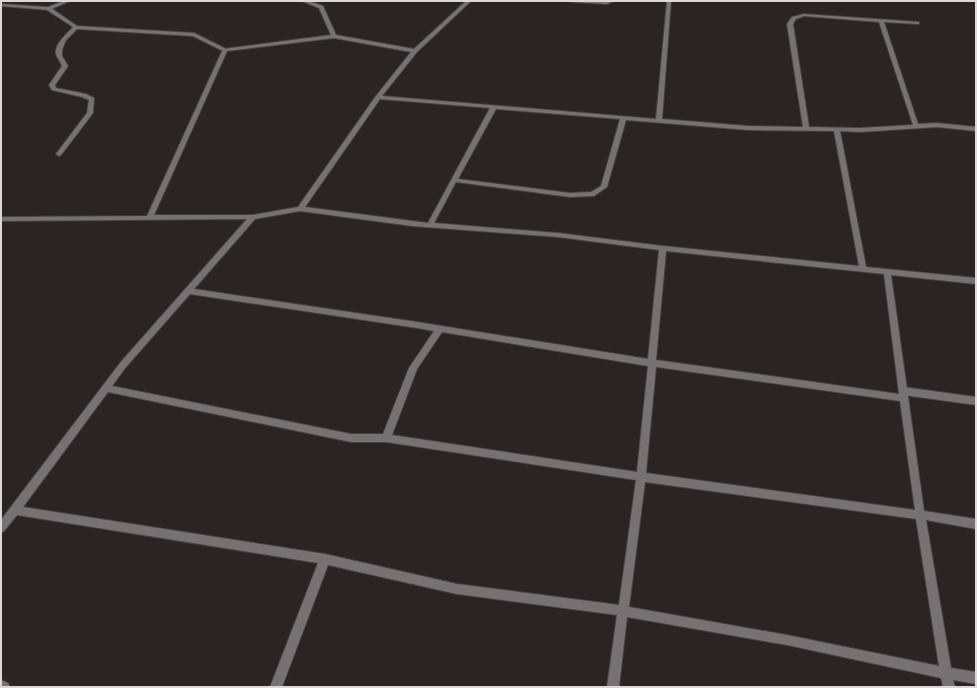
<svg xmlns="http://www.w3.org/2000/svg" width="977" height="688" viewBox="0 0 977 688" font-family="'Playfair Display',serif">
  <rect width="100%" height="100%" fill="#2c2423"/>
  <g fill="none" stroke-linecap="round" stroke-linejoin="round">
    <defs>
      <g id="lane">
        <path d="M47,8H51L77,26L194,33L228,50L223,51L193,36L77,29L66,40L62,50V56L68,66L55,85L56,88L86,94L94,98L93,113L61,155L59,156L56,154L87,113L89,100L82,97L52,90L49,85L62,66C61,62 57,58 56,54C54,44 67,34 73,27L47,10Z"/>
        <path d="M903,387L976,397V405L903,395L900,393L899,391L900,389Z"/>
      </g>
      <g id="street">
        <path d="M64,1H70L49,10L1,6V4L48,7Z"/>
        <path d="M302,1H309L323,6L336,35L414,49L466,1H471L417,52L382,96L656,119L667,1H671L662,119L748,126L803,127L787,24L792,17L804,14L919,22V24H917L884,22L918,124L937,123L976,127V131L937,127L860,132L840,131L866,267L976,278V284L891,275L924,511L976,519V529L926,520L951,668L976,672V684L953,680L955,687H943L941,678L787,645L627,617L619,687H607L617,615L457,594L328,565L282,687H270L318,563L17,515L4,531L1,533V520L120,363L247,219L1,221V217L147,216L223,49L331,35L319,8ZM804,16L879,22L913,125L860,128L809,127L793,24L796,19ZM334,38L411,52L376,96L298,207L253,215H154L227,51ZM380,99L490,108L428,223L305,207ZM496,109L620,119L601,186L591,192L570,193L458,179ZM626,120L748,130L834,131L859,266L663,246L558,233L434,223L456,182L570,197L594,196L607,187ZM300,211L412,226L558,237L659,250L648,359L417,322L194,289L255,219ZM666,251L884,274L899,394L656,360ZM190,294L417,328L434,331L409,368L383,434H351L112,386L126,367ZM442,332L648,366L637,472L392,435L417,369ZM656,367L900,401L915,510L646,473ZM108,392L351,442H386L636,480L619,605L457,584L325,554L23,507ZM645,482L916,519L939,666L787,635L629,607Z"/>
        <path d="M570,1H613L607,4L572,2Z"/>
        <path d="M1,680L8,683L10,687H1Z"/>
      </g>
    </defs>
    <!-- lane casing -->
    <use href="#lane" stroke="#484140" stroke-width="2"/>
    <!-- street casing -->
    <use href="#street" stroke="#484140" stroke-width="2"/>
    <!-- lane -->
    <use href="#lane" fill="#777272" fill-rule="evenodd"/>
    <!-- street -->
    <use href="#street" fill="#777272" fill-rule="evenodd"/>
  </g>
  <!-- border -->
  <rect width="977" height="688" fill="none" stroke="#ddd7d7" stroke-width="4"/>
</svg>
